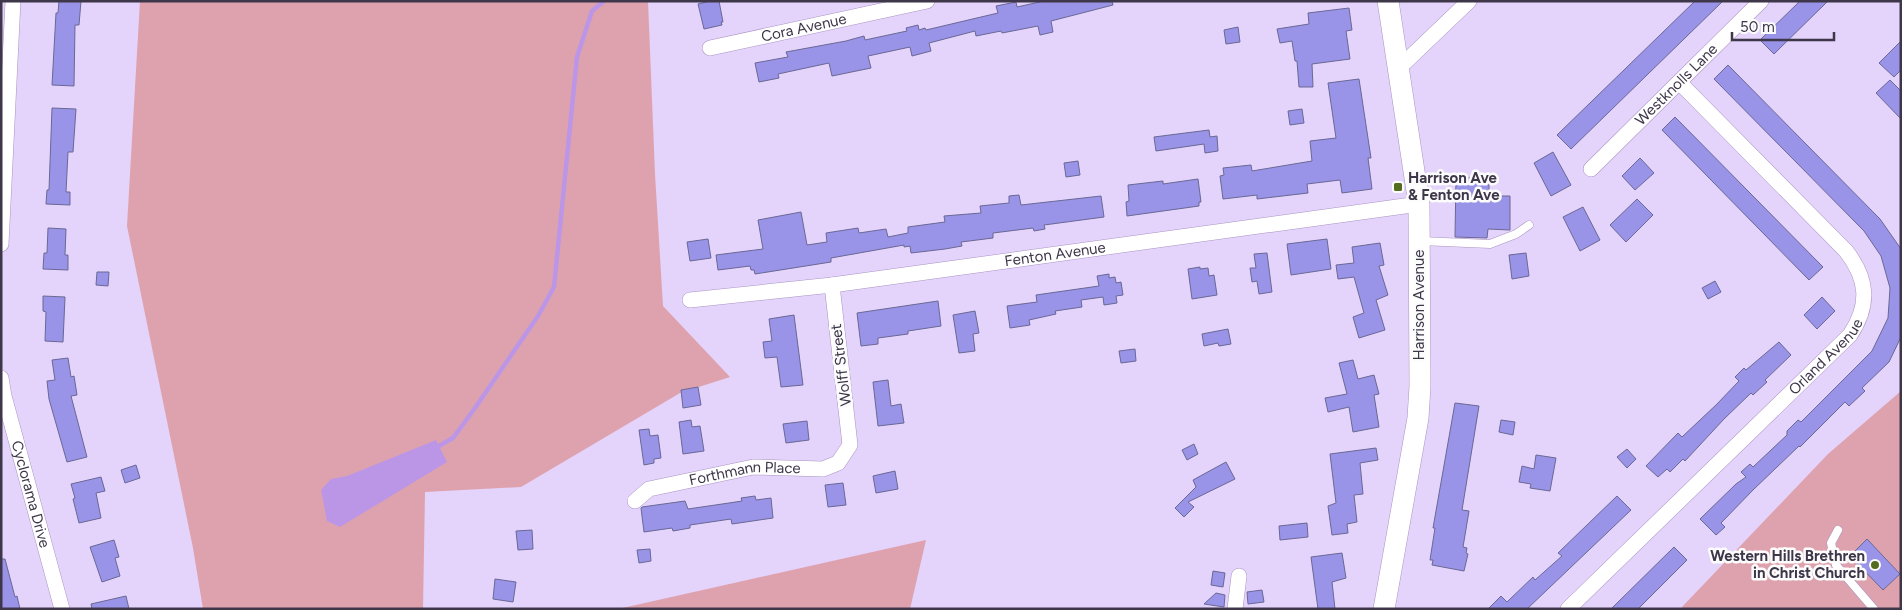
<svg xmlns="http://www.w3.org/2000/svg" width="1902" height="610" viewBox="0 0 1902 610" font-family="Figtree,sans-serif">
  <rect width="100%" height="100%" fill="#e4d3fa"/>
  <!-- green -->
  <g fill="#dea2ae">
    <path d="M140,1H648L655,174L663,306L730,377L680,393L521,487L425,492L423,609H203L193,548L127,226Z"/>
    <path d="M1901,391V609H1683L1682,607L1828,454Z"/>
    <path d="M926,540L910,609H618Z"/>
  </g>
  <!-- water -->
  <path fill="#bc96e6" d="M436,440L447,462L340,527L327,521L321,490L331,479L347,476Z"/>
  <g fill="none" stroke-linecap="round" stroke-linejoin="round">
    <!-- stream -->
    <path stroke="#bc96e6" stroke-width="4.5" d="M439,446L453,438L475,408L538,316L554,287L577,57L592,11L604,1"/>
  </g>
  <!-- building -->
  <g fill="#9994e7" stroke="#6a6895">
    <path d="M59,1H81L79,25H75L74,86L52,85L56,13H58Z"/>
    <path d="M710,1H719L723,22H721L722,25L704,29L698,4Z"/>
    <path d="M1044,1H1112L1113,5L1051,21L1053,32L1040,35L1038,26L1002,33L1001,31L976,36L975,31L929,43L931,51L912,56L910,47L868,56L871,68L832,76L829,63L778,74L779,78L759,82L755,63L788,57L786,52L846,41L864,36L865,40L907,31L906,28L918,25L919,30L925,28L926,30L998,13L996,6L1016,2L1017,7Z"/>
    <path d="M1695,1H1723L1571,149L1557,135Z"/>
    <path d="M1800,1H1828L1774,54L1760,40Z"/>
    <path d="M1349,8L1352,30L1346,31L1350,59L1312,64L1313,87H1299L1297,61H1295L1292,41L1280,43L1277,29L1309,24L1308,13Z"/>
    <path d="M1238,27L1240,42L1226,44L1224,30Z"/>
    <path d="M1901,41V70L1894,77L1879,63Z"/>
    <path d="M1728,65L1880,219L1901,249V337L1889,362L1862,388L1865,391L1849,406L1845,402L1800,447L1799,446L1753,490L1721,523L1725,527L1716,535L1700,519L1736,484L1746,477L1741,472L1750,464L1753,467L1787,435V431L1798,420L1801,422L1872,351L1888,318L1890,288L1881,256L1864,231L1714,79Z"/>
    <path d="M1359,79L1371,158H1368L1372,189L1342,193L1340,180L1307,184L1308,193L1257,199V195L1223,199L1220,176L1224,175L1223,168L1251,165L1252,171L1312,161L1310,141L1336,138L1328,83Z"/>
    <path d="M1890,80L1901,91V119L1876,93Z"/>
    <path d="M52,108L76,109L73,152H68L66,192H70V205L46,204L47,190H49Z"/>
    <path d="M1302,109L1304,123L1290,125L1288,111Z"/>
    <path d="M1675,117L1823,267L1809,280L1662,130Z"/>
    <path d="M1209,130L1210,137L1217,136L1218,151L1205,153L1204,144L1156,151L1154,137Z"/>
    <path d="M1553,152L1571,185L1551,196L1534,163Z"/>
    <path d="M1640,158L1654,173L1635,190L1622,176Z"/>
    <path d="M1078,161L1080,175L1066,177L1064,163Z"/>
    <path d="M1456,177L1489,178V196H1510V230L1488,229L1487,238L1455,237Z"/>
    <path d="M1198,179L1201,202H1199V206L1127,216L1126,202L1129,201L1128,185L1163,181V184Z"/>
    <path d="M1019,195L1021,205L1101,196L1104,217L1044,225L1045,229L1034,231L1033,228L993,233V238L961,242L962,246L945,249L911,253L910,246L904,247V245L831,258V262L755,274L754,270H751L750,266L718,270L716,255L763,249L758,220L801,212L807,245L827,242L826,233L858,228L859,233L886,229L888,237L908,233V227L945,222L944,216L981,213L980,206L1009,203V196Z"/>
    <path d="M1637,199L1653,215L1626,242L1610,225Z"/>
    <path d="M1583,207L1600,240L1580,251L1563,217Z"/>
    <path d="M48,228L66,229L65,255H68V270L43,269L44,253H47Z"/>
    <path d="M708,239L711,258L690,261L687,242Z"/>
    <path d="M1327,239L1331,269L1291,275L1287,244Z"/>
    <path d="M1380,243L1384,265L1379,266L1388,295L1376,300L1385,330L1359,338L1353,317L1364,313L1354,277L1338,279L1336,265L1354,263L1352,247Z"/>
    <path d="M1267,253L1272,292L1259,294L1257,281L1252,282L1250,268H1256L1254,254Z"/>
    <path d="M1526,253L1529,276L1512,279L1509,255Z"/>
    <path d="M1200,267V269L1208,268L1209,276L1214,275L1217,295L1192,299L1188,269Z"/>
    <path d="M97,272H109L108,286L96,285Z"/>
    <path d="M1109,274V278L1115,277L1116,283L1121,282L1123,295L1116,296L1117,303L1104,305L1103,297L1081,300L1082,307L1055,311L1056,314L1029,320L1030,325L1010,328L1007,306L1037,302L1036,295L1099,286L1097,276Z"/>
    <path d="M1715,281L1721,292L1708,299L1702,288Z"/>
    <path d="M43,296L65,297L63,342L45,341L46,312L43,311Z"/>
    <path d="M1822,297L1835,311L1817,329L1804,315Z"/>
    <path d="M938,301L941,326L908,331V334L878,338V344L861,346L857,313Z"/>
    <path d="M975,311L979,333L973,334L975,351L959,353L953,315Z"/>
    <path d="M794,315L803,385L781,387L777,357L765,358L763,342L772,341L769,319Z"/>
    <path d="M1228,329L1231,344L1219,346L1218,343L1204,346L1202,334Z"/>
    <path d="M1779,342L1791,355L1765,380L1767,382L1753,395L1751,393L1724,419L1685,461L1683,459L1670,472L1667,469L1658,477L1646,466L1678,433L1682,437L1717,404L1739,381L1735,377L1744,368L1746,370Z"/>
    <path d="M1135,349L1136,361L1121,363L1119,351Z"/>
    <path d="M68,358L71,377L74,376L77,395L71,396L87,457L67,462L49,399L47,381L55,380L52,360Z"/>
    <path d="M1353,360L1358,379L1374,375L1379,394L1374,395L1379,427L1353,432L1349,407L1328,412L1325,398L1347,394L1339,363Z"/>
    <path d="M888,380L891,406L901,404L904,423L878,426L873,382Z"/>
    <path d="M698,387L701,405L683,408L681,390Z"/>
    <path d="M1455,403L1479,406L1462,510L1469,511L1463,547L1467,548L1466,553L1468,554L1464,571L1432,565L1433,560H1430L1435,528H1433Z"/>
    <path d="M691,420L692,427L700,426L704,451L683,454L679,422Z"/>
    <path d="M1501,420L1515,422L1513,435L1499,432Z"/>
    <path d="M807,421L809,440L786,443L783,424Z"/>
    <path d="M649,429L650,436L658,435L661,458L654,459V463L644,465L639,430Z"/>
    <path d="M1194,444L1198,454L1187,460L1182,450Z"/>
    <path d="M1376,448L1378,460L1360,463L1363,494L1354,495L1357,522L1347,524L1348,533L1332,535L1328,506L1336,503L1330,454Z"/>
    <path d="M1627,449L1636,459L1627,468L1617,457Z"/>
    <path d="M1536,455L1556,458L1550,491L1530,488L1531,484L1519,482L1522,466L1534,469Z"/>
    <path d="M1226,462L1235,479L1188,502L1194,507L1184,517L1175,508L1196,487L1193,480Z"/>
    <path d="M136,465L140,478L125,483L121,470Z"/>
    <path d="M895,471L898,489L876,493L873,476Z"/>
    <path d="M101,477L105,491L96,493L101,518L79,523L73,499L75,498L71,484Z"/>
    <path d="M843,483L846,505L828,507L825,485Z"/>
    <path d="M755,496L756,500L771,498L773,518L732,524L731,519L690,525V528L673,531L672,528L644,532L641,508L642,507L685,501L688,509L729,503L742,501L741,498Z"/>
    <path d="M1617,496L1631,510L1527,609H1488L1501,596L1507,602L1533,577L1535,580L1562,556L1558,553Z"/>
    <path d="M1307,523L1308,537L1280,540L1279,526Z"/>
    <path d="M532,530L533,549L518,550L516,531Z"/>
    <path d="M1867,539L1900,574L1883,590L1850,556Z"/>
    <path d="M114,540L119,557L115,558L120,576L102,582L90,547Z"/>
    <path d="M1674,547L1687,560L1638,609H1611Z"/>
    <path d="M650,549L651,561L639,563L637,550Z"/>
    <path d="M1342,553L1346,578L1332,582L1335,609H1318L1311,557Z"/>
    <path d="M1,559H5L15,597L17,596L20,609H1Z"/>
    <path d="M1213,571L1225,573L1223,587L1211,585Z"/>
    <path d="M495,579L516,582L513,602L493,599Z"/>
    <path d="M1262,590L1264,602L1248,604L1247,592Z"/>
    <path d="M1216,593L1225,595L1224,607L1204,604Z"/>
    <path d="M126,596L129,609H92L91,604Z"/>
  </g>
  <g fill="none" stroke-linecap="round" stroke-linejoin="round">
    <defs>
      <g id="lane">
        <path d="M1421,241L1490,244L1516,234L1529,225"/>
        <path d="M1838,530L1831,543L1836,565L1874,609"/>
      </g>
      <g id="street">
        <path id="s1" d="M710,48L927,1"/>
        <path d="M1399,68L1469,1"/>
        <path id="s2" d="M1591,169L1761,1"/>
        <path d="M1,244L13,1"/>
        <path id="s3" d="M690,300L832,285L1419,204"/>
        <path id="s4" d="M1,378L4,396L62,609"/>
        <path id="s5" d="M635,501L649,489L753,467L823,469L838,463L850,445L832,285"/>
        <path d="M1235,609L1239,576"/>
        <path id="s6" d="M1568,609L1850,335C1870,305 1868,279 1846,251L1679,82"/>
      </g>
      <path id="secondary" d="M1384,609L1418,418L1420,386L1419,204L1388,1"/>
    </defs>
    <!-- lane casing -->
    <use href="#lane" stroke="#aa95c3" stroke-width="9"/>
    <!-- street casing -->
    <use href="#street" stroke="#aa95c3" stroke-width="16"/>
    <!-- secondary casing -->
    <use href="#secondary" stroke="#aa95c3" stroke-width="22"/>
    <!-- lane -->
    <use href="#lane" stroke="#fff" stroke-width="8"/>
    <!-- street -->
    <use href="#street" stroke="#fff" stroke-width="15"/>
    <!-- secondary -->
    <use href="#secondary" stroke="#fff" stroke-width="21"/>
  </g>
  <!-- markers -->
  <g fill="#536c1d" stroke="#fcfcfc" stroke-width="2">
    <rect x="1393" y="182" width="10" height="10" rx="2.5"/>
    <circle cx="1875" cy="565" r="5"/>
  </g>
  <g text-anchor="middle" stroke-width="5" stroke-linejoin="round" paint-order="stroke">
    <!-- street labels -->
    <g font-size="15" fill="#3e3649" stroke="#fcfcfc">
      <text dy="5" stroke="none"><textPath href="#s1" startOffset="96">Cora Avenue</textPath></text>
      <text dy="5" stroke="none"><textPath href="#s2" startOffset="120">Westknolls Lane</textPath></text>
      <text dy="5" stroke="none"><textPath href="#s3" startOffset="368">Fenton Avenue</textPath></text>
      <text transform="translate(1419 305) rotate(-90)" y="5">Harrison Avenue</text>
      <text dy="5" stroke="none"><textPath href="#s6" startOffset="361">Orland Avenue</textPath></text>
      <text transform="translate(841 365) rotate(-97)" y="5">Wolff Street</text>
      <text dy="5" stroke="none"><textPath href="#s5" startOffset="116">Forthmann Place</textPath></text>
      <text dy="5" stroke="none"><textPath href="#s4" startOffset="120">Cyclorama Drive</textPath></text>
    </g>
    <!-- poi labels -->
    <g font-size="15" font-weight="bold" fill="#3e3649" stroke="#fcfcfc" text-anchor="start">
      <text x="1408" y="183">Harrison Ave<tspan x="1408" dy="17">&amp; Fenton Ave</tspan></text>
      <text x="1865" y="561" text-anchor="end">Western Hills Brethren<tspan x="1865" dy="17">in Christ Church</tspan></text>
    </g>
  </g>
  <!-- border -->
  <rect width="1902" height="610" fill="none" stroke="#3e3649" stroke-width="5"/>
  <!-- scale -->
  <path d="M1732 32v8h102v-8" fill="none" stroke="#3e3649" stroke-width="2.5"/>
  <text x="1740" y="32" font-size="15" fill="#3e3649" stroke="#fcfcfc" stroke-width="4" paint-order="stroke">50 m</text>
</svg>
